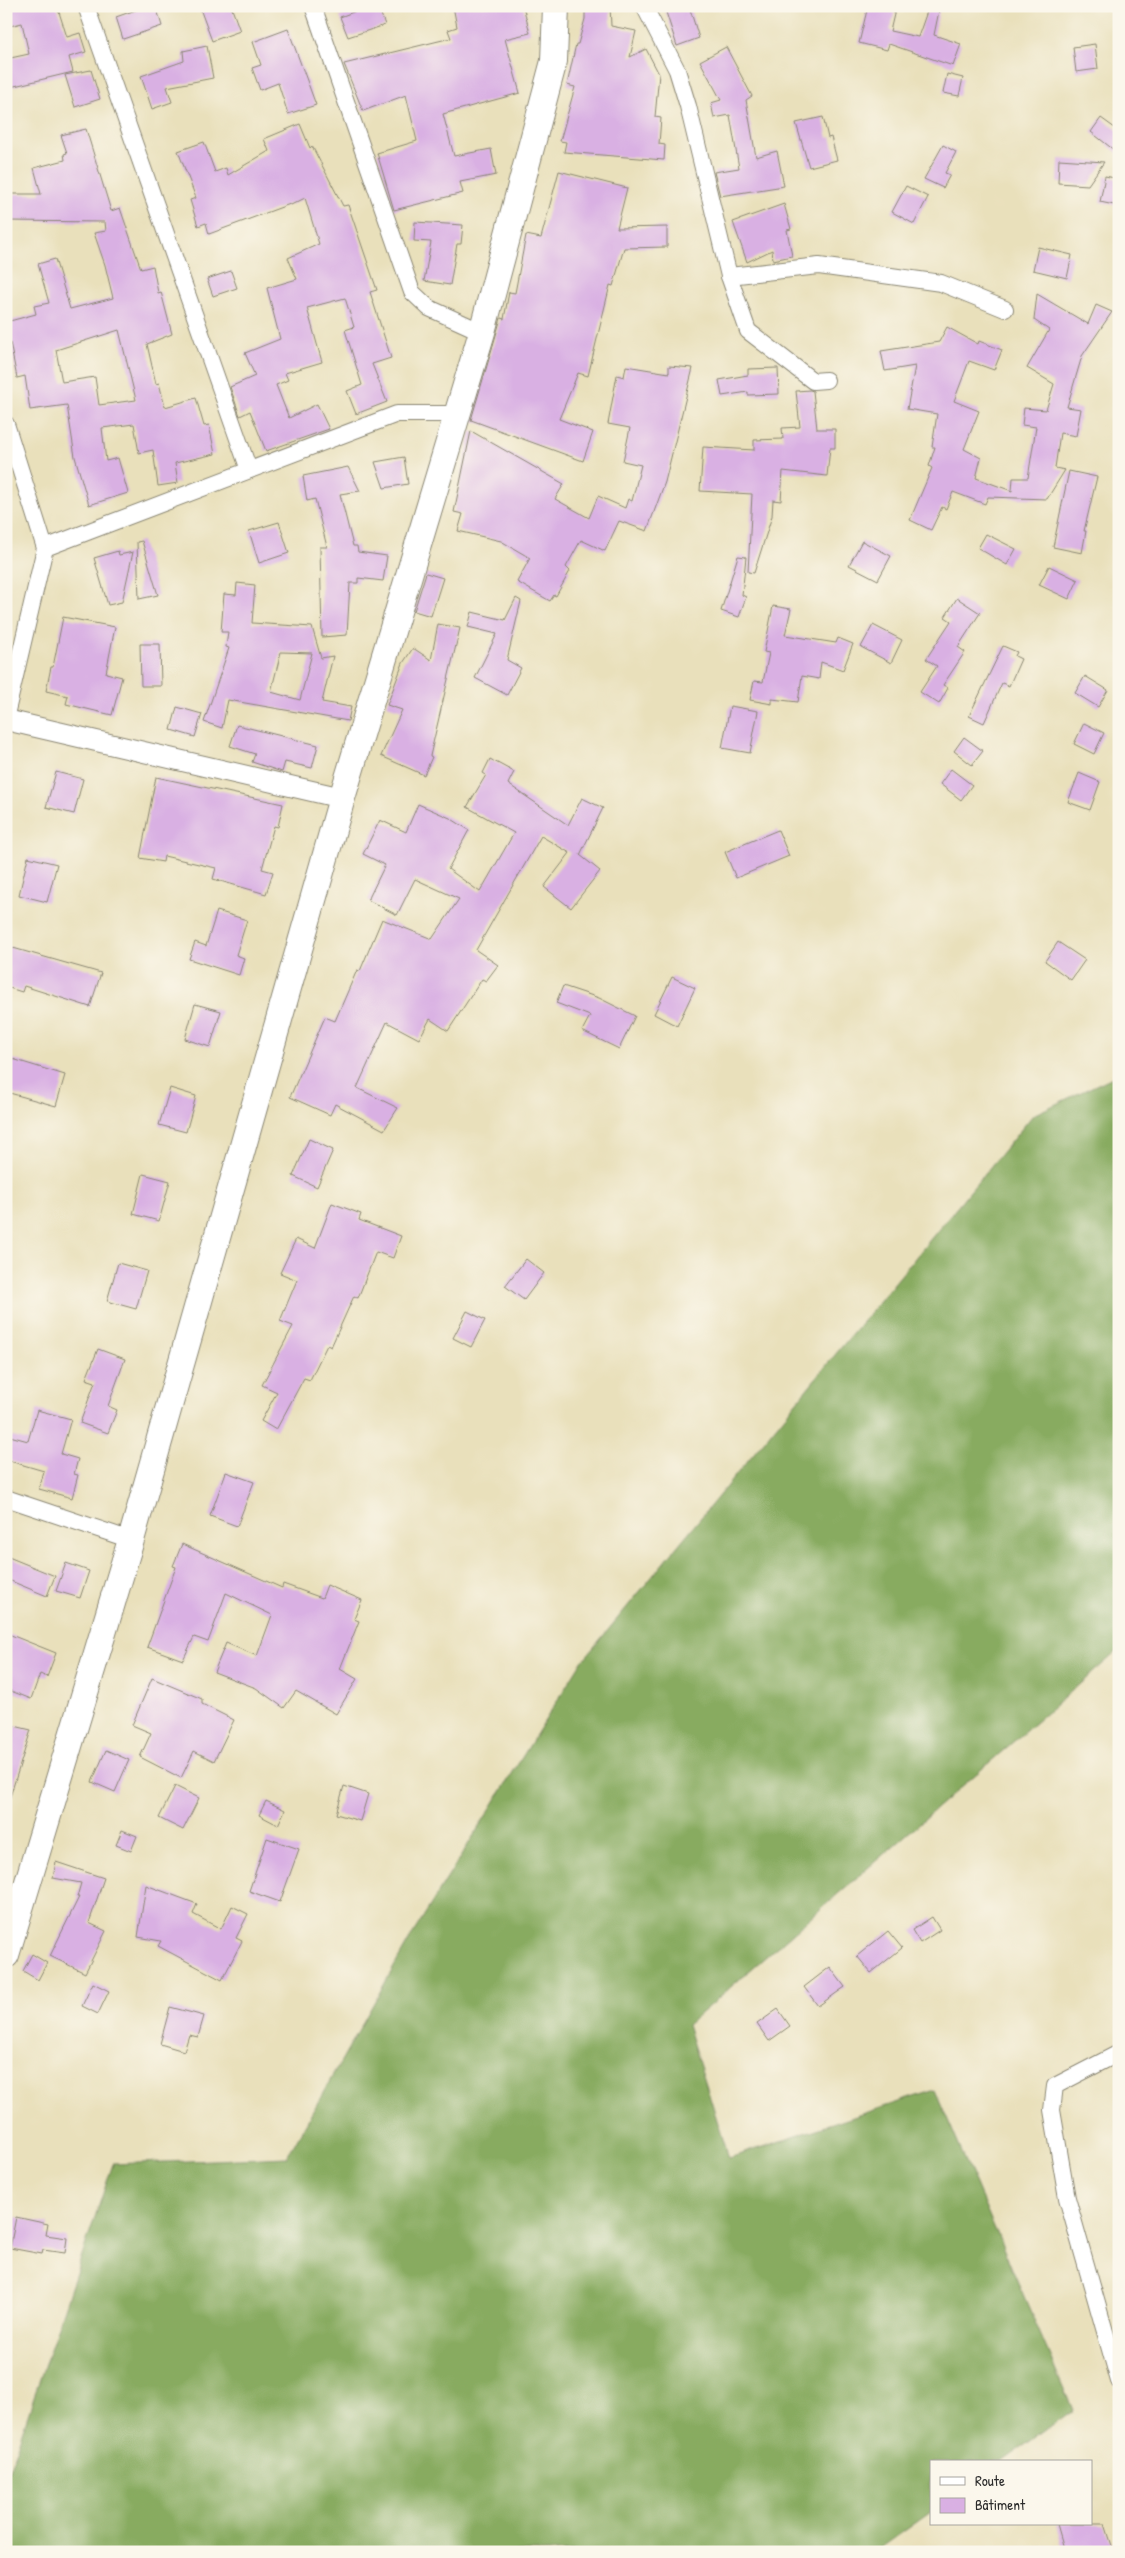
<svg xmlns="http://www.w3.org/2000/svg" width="1125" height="2558" viewBox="0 0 1125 2558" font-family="'Patrick Hand',sans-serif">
  <rect width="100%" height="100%" fill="#fbf7ec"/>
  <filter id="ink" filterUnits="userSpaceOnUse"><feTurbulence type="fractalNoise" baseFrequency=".02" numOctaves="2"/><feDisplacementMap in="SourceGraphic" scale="10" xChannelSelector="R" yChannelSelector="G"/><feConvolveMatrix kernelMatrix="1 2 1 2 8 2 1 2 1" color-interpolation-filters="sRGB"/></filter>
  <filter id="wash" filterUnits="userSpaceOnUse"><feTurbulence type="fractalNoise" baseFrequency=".0096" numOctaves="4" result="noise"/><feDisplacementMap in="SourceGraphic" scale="20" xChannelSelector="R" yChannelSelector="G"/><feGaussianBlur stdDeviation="1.12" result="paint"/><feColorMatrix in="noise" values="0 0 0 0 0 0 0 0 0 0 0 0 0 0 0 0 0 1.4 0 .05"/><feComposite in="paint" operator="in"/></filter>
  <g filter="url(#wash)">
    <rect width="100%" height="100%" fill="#e9e0bb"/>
    <!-- forest -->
    <path fill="#88ab60" stroke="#5a6b46" d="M1119,1074V1650L687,2025L729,2158L935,2090L1073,2410L1001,2462H931V2512L875,2552H6V2479L113,2164L287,2157L412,1935L580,1664L1033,1115Z"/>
    <g id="blocks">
      <!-- building -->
      <g fill="#d9b0e3" fill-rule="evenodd">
        <path d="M6,6H57L67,37L80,33L86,52L69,57L73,72L6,88V59L29,54L22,23L6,27Z"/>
        <path d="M147,6H156L162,26L123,39L116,17Z"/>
        <path d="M199,6H231L240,31L212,41Z"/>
        <path d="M369,6H378L385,25L348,37L340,17Z"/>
        <path d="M453,6H523L530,33L505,39L520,93L443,114L454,156L491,149L496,175L460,182L463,193L394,210L377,153L417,141L406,95L363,111L344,64L451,38L448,30L457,27Z"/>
        <path d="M585,6H610L611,26L636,31L630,57L646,49L659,74L655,117L661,118L659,144L665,145L664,160L564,152L566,142L560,141L575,87L567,85L576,44H578L585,19Z"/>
        <path d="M664,6H689L699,38L677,46Z"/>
        <path d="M868,6H896L890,31L918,37L929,6H940L934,35L961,44L953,66L889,44L887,50L859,43Z"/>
        <path d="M288,29L316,105L288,114L278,83L260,90L252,68L261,65L253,42Z"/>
        <path d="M1095,44L1098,69L1076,72L1073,47Z"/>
        <path d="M207,46L213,78L167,87L172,102L152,109L141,76L184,61L183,51Z"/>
        <path d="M726,47L752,96L746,100L756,157L777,151L784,186L720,196L714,172L739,168L730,115L714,118L711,103L721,100L700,61Z"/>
        <path d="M91,70L100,99L75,107L65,75Z"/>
        <path d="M947,74L963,78L959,96L943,93Z"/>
        <path d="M823,117L828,138L831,137L837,160L809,167L796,123Z"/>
        <path d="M1101,118L1119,131V154L1091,132Z"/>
        <path d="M300,124L310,148L312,146L343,206L348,205L377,290L370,292L391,358L372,364L387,402L356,414L347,391L362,385L345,330L354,327L345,298L307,308L322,362L285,373L288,380L276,385L289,418L317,404L329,429L266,451L250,411L240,416L230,387L255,376L245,353L280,339L267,288L297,279L288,258L319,244L305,198L291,205L290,204L209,234L206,223L198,226L190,200L196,198L178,151L204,142L215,172L226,168L228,175L269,151L264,139Z"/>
        <path d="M86,129L111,211L120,208L141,269L153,266L158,293L161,292L172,334L147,344L156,384L159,383L165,407L196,398L204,426L209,425L215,454L175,463L178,483L158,486L153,450L139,453L134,424L102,428L106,461L118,458L128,493L89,505L75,457L67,405L30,410L25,376L17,378L6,322L36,314L34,306L49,303L38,264L55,259L70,309L113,298L105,265L94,233L106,231L105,222L6,221V194H41L34,168L65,160L64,154L67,153L61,135ZM119,330L136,400L99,405L95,377L62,382L56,350Z"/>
        <path d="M943,145L956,152L945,173L950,175L943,188L924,179Z"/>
        <path d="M1059,159L1104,162L1088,185L1058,183Z"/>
        <path d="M559,171L627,188L617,228L667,227V247L624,248L613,286L610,285L588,376L578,373L559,419L593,432L583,461L471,420L501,318L504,319L509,292L515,293L526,235L541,238Z"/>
        <path d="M1105,176L1119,179V206L1100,202Z"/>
        <path d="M906,186L928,197L914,224L892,212Z"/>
        <path d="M784,204L791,229L787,230L792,256L773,260L772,250L747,262L733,222Z"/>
        <path d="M415,222L463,225L461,244H457L450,285L424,281L431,242L414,241Z"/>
        <path d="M1038,247L1072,255L1067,278L1033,270Z"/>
        <path d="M231,271L237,288L213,296L207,279Z"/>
        <path d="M1037,294L1088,324L1096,305L1112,312L1082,356L1067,407L1081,409L1076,436L1060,433L1055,468L1065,470L1047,499L988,497L985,504L953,492L946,509L942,507L931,530L910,520L932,468L929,466L935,447H932L937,414L907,409L915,366L885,371L881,351L939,342L947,327L978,344L979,341L1002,350L994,370L969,361L954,401L979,411L964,449L981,458L976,478L1012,491L1013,478H1028L1036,427L1022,425L1024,408L1046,410L1054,384L1027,368L1049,330L1034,320Z"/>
        <path d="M626,366L669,373V366L693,368L665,482L647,531L619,521L605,551L581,540L566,567L570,571L556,596L554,595L550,601L517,582L530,558L501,541L458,531L463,514L454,512L471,431L564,484L555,499L589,518L598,496L625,508L628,499L632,501L641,465L623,461L630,428L608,424L617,375L624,377Z"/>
        <path d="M778,368L779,394L748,395V392L722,396L719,380L748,375V369Z"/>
        <path d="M810,390L813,391L817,429H835V448H830L827,476L783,471L781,501L773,500L772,516L754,573L748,572L752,494L700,491L703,447L754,450V440L783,439L782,428L800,427L796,391Z"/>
        <path d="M404,457L408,484L384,488L375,462Z"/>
        <path d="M348,467L360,491L340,494L353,546H357L358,552L387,556L383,581L358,578V583H350L347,635L322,637L320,547H327L315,499L307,501L303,476Z"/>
        <path d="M1069,471L1097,477L1084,531H1086L1082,553L1053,547Z"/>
        <path d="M279,522L289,553L259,563L249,531Z"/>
        <path d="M986,534L1016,549L1007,565L978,548Z"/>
        <path d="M142,541L158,595L139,599L137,542Z"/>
        <path d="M862,541L891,556L878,580L849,565Z"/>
        <path d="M118,551L119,555L133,552L122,602L108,605L94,558Z"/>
        <path d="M738,556L746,557L742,595L746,597L739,617L721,611Z"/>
        <path d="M1049,566L1078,580L1069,599L1039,585Z"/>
        <path d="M426,573L443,578L431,616L414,611Z"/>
        <path d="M237,583L255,585L252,623L312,627L321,658L333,656L322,702L351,707L348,721L228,700L222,728L204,722L229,648L226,647L228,632H221L224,594L236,595ZM281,652L312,653L300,700L271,692Z"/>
        <path d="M516,598L521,601L507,660L521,668L507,695L475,678L497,634L468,627L472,612L505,620Z"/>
        <path d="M957,598L980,613L958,647L965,652L943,685L948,688L939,704L920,692L937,666L926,659L951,621L945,617Z"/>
        <path d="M773,606L791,609L785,635L836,643L838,638L853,644L843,670L821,662L819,679L802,676L798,702L772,699V704L750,700L754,681L763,682L769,653L764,652Z"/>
        <path d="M63,617L115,627L106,673L122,677L112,715L66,704L68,696L46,691L51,667H53Z"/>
        <path d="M438,624L460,628L430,756L432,757L424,775L381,756L402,710L387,705L403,663L413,648L431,660Z"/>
        <path d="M873,625L902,640L891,663L861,647Z"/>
        <path d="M140,644H160L161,686H141Z"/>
        <path d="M1003,646L1017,652L1015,656L1021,659L1009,686L1002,683L984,723L969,716Z"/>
        <path d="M1085,676L1108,690L1098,707L1075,693Z"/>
        <path d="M730,706L758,711L750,753L722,748Z"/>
        <path d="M177,707L202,714L195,737L171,730Z"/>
        <path d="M1084,723L1104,733L1094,754L1074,744Z"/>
        <path d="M237,725L318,745L312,768L285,762L282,772L252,762L255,754L230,746Z"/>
        <path d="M964,737L983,751L972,765L954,751Z"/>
        <path d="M490,759L514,772L508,784L568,825L582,798L603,808L580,855L600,871L571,908L544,887L570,853L541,836L476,950L498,965L486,981L482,979L448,1031L430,1019L419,1039L387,1022L357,1088L398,1108L384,1130L335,1104L330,1115L290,1097L325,1017L335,1021L357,970L360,971L382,919L432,939L459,899L415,879L397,915L368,900L385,865L363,854L380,820L406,832L418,804L450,818L469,830L448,869L480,892L514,833L467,807L486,775L483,773Z"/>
        <path d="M951,769L972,785L961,800L940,784Z"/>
        <path d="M56,772L83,779L74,814L46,807Z"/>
        <path d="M1079,773L1100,782L1090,810L1068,802Z"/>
        <path d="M156,777L283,804L278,827L274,826L262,869L273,872L266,894L213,879L216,868L164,856L163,862L140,858Z"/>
        <path d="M778,830L789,856L736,878L725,852Z"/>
        <path d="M28,857L57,864L47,902L19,895Z"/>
        <path d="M217,911L247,920L236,955L244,958L239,975L189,959L195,942L206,946Z"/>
        <path d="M1058,942L1085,960L1071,980L1045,961Z"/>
        <path d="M6,946L101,973L90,1007L24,986L22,992L6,987Z"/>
        <path d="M672,977L695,988L677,1026L654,1014Z"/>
        <path d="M563,986L599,998L635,1016L619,1049L582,1031L590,1016L556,1003Z"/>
        <path d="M195,1004L221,1011L210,1047L185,1039Z"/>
        <path d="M6,1057L65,1075L56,1106L6,1092Z"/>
        <path d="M170,1088L196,1096L186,1132L159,1125Z"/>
        <path d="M309,1139L333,1150L317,1187L293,1176Z"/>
        <path d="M143,1174L170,1181L159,1221L133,1214Z"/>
        <path d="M332,1203L361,1214L359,1220L401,1236L393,1258L376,1252L358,1298L354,1296L331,1347L327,1345L310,1380L304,1378L276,1430L261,1421L277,1392L262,1385L293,1326L280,1321L297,1280L280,1273L296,1239L315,1248Z"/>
        <path d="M526,1259L544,1273L524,1300L505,1286Z"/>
        <path d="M118,1263L147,1271L136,1309L107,1301Z"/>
        <path d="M467,1311L485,1320L471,1347L453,1338Z"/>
        <path d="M98,1349L125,1359L108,1406L117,1410L108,1433L80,1423L95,1382L86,1379Z"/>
        <path d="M37,1410L71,1419L61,1454L78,1459L74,1474L78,1475L72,1498L39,1489L44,1471L6,1460V1435L28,1441Z"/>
        <path d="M226,1472L254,1482L237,1526L210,1516Z"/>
        <path d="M182,1544L282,1588L283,1584L322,1598L327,1585L362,1600L354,1619L359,1621L340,1669L357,1679L336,1714L296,1691L284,1708L256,1688L214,1672L226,1643L257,1656L272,1615L226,1593L208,1642L194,1637L183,1660L147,1647L176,1567L173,1566Z"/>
        <path d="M6,1556L55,1576L47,1596L6,1579Z"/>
        <path d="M66,1563L89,1571L80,1598L56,1591Z"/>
        <path d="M6,1633L56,1653L47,1677L40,1674L31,1699L6,1689Z"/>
        <path d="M152,1678L202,1699V1704L234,1720L214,1761L194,1751L181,1778L140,1757L151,1733L132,1725Z"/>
        <path d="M6,1724L31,1730L9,1800L6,1799Z"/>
        <path d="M106,1750L129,1760L115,1792L92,1782Z"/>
        <path d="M175,1786L199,1798L183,1830L159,1818Z"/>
        <path d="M344,1786L368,1794L360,1821L336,1814Z"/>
        <path d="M266,1801L285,1810L278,1825L259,1815Z"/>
        <path d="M122,1830L137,1836L131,1851L116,1845Z"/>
        <path d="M267,1838L299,1849L280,1902L249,1891Z"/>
        <path d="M56,1862L104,1878L89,1923L106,1931L85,1973L50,1956L79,1897H77L81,1883L53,1878Z"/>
        <path d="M146,1885L197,1904L193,1914L221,1929L232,1906L248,1914L236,1938L242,1941L222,1980L158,1946L161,1941L138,1937Z"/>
        <path d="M932,1917L940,1930L920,1943L912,1930Z"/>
        <path d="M888,1931L902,1948L871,1973L857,1956Z"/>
        <path d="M32,1954L47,1963L38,1980L23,1971Z"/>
        <path d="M830,1967L845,1987L818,2006L804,1987Z"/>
        <path d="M93,1983L109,1991L98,2014L82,2006Z"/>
        <path d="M170,2007L204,2016L198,2037L189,2035L184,2051L160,2044Z"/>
        <path d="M778,2009L790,2026L769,2041L757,2024Z"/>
        <path d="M16,2217L48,2224L46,2235L67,2238L65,2253L43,2250L42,2254L10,2248Z"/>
        <path d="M1057,2524H1105L1114,2552H1065Z"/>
      </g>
    </g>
  </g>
  <g filter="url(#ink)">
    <use href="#blocks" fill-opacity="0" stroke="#8a8673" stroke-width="1"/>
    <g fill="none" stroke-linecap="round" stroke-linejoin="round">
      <defs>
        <g id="minor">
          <path d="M86,6L249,470"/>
          <path d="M313,6L412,292L429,308L482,332"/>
          <path d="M644,6L677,70L688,106L729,276L748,331L813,381L826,380"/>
          <path d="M729,276L819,266L941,283L1005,309"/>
          <path d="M6,424L45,548L6,715"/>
          <path d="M45,548L397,414H457"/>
          <path d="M6,1498L131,1540"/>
          <path d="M1119,2053L1055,2086L1052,2110L1067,2198L1119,2381"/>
        </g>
        <path id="tertiary" d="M6,720L342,798"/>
        <path id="trunk" d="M6,1955L131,1540L342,798L482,332L554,61L556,6"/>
      </defs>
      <!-- minor casing -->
      <use href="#minor" stroke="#8a8673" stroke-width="18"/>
      <!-- tertiary casing -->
      <use href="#tertiary" stroke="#8a8673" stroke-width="22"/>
      <!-- trunk casing -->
      <use href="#trunk" stroke="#8a8673" stroke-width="28"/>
      <!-- minor -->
      <use href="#minor" stroke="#fff" stroke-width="16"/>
      <!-- tertiary -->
      <use href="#tertiary" stroke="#fff" stroke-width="20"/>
      <!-- trunk -->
      <use href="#trunk" stroke="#fff" stroke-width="26"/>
    </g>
  </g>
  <!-- margin -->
  <rect width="1125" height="2558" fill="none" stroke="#fbf7ec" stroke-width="25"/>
  <!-- legend -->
  <rect x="930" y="2460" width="162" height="65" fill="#fbf7ec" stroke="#a8a59f"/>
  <rect x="940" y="2477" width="25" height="8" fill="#ffffff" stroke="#a8a59f"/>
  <text x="975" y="2486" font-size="15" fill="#2b2b2b">Route</text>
  <rect x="940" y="2498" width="25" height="15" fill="#d9b0e3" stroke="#a8a59f"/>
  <text x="975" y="2510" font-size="15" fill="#2b2b2b">Bâtiment</text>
</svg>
